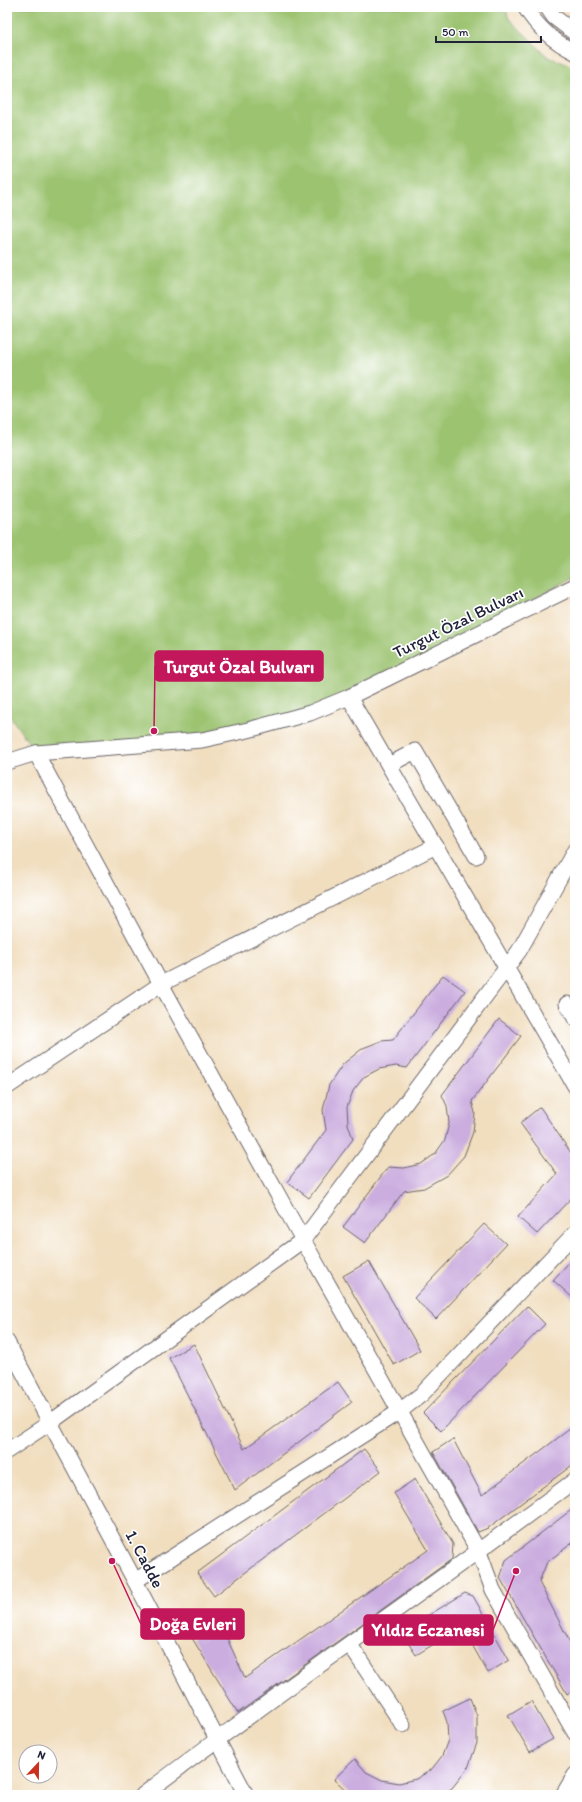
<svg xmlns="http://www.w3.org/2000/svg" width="582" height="1802" viewBox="0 0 582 1802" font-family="Itim,sans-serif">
  <rect width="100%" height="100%" fill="#fff"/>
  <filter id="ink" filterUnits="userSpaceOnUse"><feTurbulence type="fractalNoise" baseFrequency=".025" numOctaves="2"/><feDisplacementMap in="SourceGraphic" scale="8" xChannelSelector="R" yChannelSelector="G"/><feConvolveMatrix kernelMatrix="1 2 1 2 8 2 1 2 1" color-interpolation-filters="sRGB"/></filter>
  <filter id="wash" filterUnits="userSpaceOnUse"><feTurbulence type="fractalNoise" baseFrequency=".012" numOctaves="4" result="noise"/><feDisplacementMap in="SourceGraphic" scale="16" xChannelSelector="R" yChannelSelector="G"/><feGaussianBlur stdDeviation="0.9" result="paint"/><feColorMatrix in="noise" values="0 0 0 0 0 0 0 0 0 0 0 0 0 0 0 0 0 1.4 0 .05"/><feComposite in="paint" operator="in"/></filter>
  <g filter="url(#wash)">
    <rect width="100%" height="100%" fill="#f1debf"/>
    <!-- grass -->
    <path fill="#9bc36f" stroke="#5e7255" d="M7,7H505L509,19L548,57L575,67V577L349,697L248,730L36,753L7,712Z"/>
    <g id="blocks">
      <!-- building -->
      <g fill="#cbaddf">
        <path d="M443,975L465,991L407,1068L396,1066L379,1069L364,1077L353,1091L347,1107L348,1124L353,1139L309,1198L287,1182L326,1130L323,1110L329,1085L343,1064L363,1048L381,1041L393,1040Z"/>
        <path d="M499,1019L521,1036L472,1101L475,1113L473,1132L464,1156L447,1175L424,1188L404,1191L365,1243L343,1227L388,1167L404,1168L421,1164L435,1154L445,1140L449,1123L447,1106L442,1095Z"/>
        <path d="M540,1107L575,1159V1194L537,1234L518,1217L557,1174L520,1123Z"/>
        <path d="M484,1224L506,1244L436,1319L414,1298Z"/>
        <path d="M575,1256V1300L553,1280Z"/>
        <path d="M369,1261L420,1350L394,1365L343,1276Z"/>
        <path d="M527,1306L545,1324L441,1431L423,1413Z"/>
        <path d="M194,1344L244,1449L338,1382L352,1402L235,1490L169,1358Z"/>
        <path d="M575,1425V1463L488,1528L478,1532L433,1452L453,1439L482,1495Z"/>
        <path d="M364,1449L381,1471L214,1596L197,1573Z"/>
        <path d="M415,1479L453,1544L452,1559L238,1713L192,1638L221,1625L245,1678L428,1550L394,1493Z"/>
        <path d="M575,1507V1541L547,1562L539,1582L575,1652V1688L567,1694L500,1578L506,1560Z"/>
        <path d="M465,1593L473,1596L509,1660L488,1673L462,1627L416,1655L401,1632Z"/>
        <path d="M470,1698L477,1716V1743L468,1768L452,1788L442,1795H351L334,1779L355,1759L366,1772L382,1780L399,1783L416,1779L431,1770L442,1756L448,1740L447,1722L443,1711Z"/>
        <path d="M531,1701L553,1739L530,1752L508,1715Z"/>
      </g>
    </g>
  </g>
  <g filter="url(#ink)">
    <use href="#blocks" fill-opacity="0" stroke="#6a6469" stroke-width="1"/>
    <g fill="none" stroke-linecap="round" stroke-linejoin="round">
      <defs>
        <g id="minor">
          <path d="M525,7C537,27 554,42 575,52"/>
          <path d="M547,7L554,17L575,33"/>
          <path d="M349,697L575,1086"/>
          <path d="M36,753L161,984L303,1240L479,1552L493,1590L575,1733"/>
          <path d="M7,762L36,753L202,740L248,730L310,713L349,697L575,586"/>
          <path d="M389,765L415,751L476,856"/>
          <path d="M567,1004L575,1018"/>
          <path d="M7,1087L161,984L436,846"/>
          <path d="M7,1342L135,1581L246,1795"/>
          <path d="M7,1451L51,1422L303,1240L519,951L575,850"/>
          <path d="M135,1581L400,1411L422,1394L575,1233"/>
          <path d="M350,1645L403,1725"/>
          <path d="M143,1795C285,1687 432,1587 575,1480"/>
          <path d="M563,1795L575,1775"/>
        </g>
      </defs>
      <!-- minor casing -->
      <use href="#minor" stroke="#6a6469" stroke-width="17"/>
      <!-- minor -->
      <use href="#minor" stroke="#fff" stroke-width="15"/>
    </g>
  </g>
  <g text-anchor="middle" stroke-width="3.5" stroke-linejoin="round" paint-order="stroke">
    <!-- street labels -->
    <g font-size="17" fill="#22223b" stroke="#fff">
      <text transform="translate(458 622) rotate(-26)" y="6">Turgut Özal Bulvarı</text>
      <text transform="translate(145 1559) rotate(62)" y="6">1. Cadde</text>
    </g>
  </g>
  <!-- callouts -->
  <path fill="none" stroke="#c2185b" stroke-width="1.5" d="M154 731L155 666M112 1561L141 1624M516 1571L493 1630"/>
  <g fill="#c2185b" stroke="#fff" stroke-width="1.5">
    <circle cx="154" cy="731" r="4"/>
    <circle cx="112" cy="1561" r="4"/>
    <circle cx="516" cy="1571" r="4"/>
  </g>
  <g fill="#c2185b" stroke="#c2185b" stroke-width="1.5">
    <rect x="155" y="651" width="168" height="30" rx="4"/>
    <rect x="141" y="1609" width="103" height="30" rx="4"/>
    <rect x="364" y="1615" width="129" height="30" rx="4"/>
  </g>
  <g font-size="18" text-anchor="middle" font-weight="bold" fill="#fff">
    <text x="239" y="673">Turgut Özal Bulvarı</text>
    <text x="193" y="1630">Doğa Evleri</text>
    <text x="428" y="1636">Yıldız Eczanesi</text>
  </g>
  <!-- margin -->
  <rect width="582" height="1802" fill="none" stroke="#fff" stroke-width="24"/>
  <!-- north arrow -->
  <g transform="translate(38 1764) rotate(22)"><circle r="19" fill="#ffffff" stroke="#a7a7b1"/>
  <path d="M0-3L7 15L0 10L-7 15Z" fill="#c8321e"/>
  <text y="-6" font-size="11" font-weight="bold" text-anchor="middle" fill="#22223b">N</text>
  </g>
  <!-- scale -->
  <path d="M436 36v6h105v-6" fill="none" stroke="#22223b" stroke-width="2"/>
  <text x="442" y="36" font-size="12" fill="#22223b" stroke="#ffffff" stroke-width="3" paint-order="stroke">50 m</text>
</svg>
